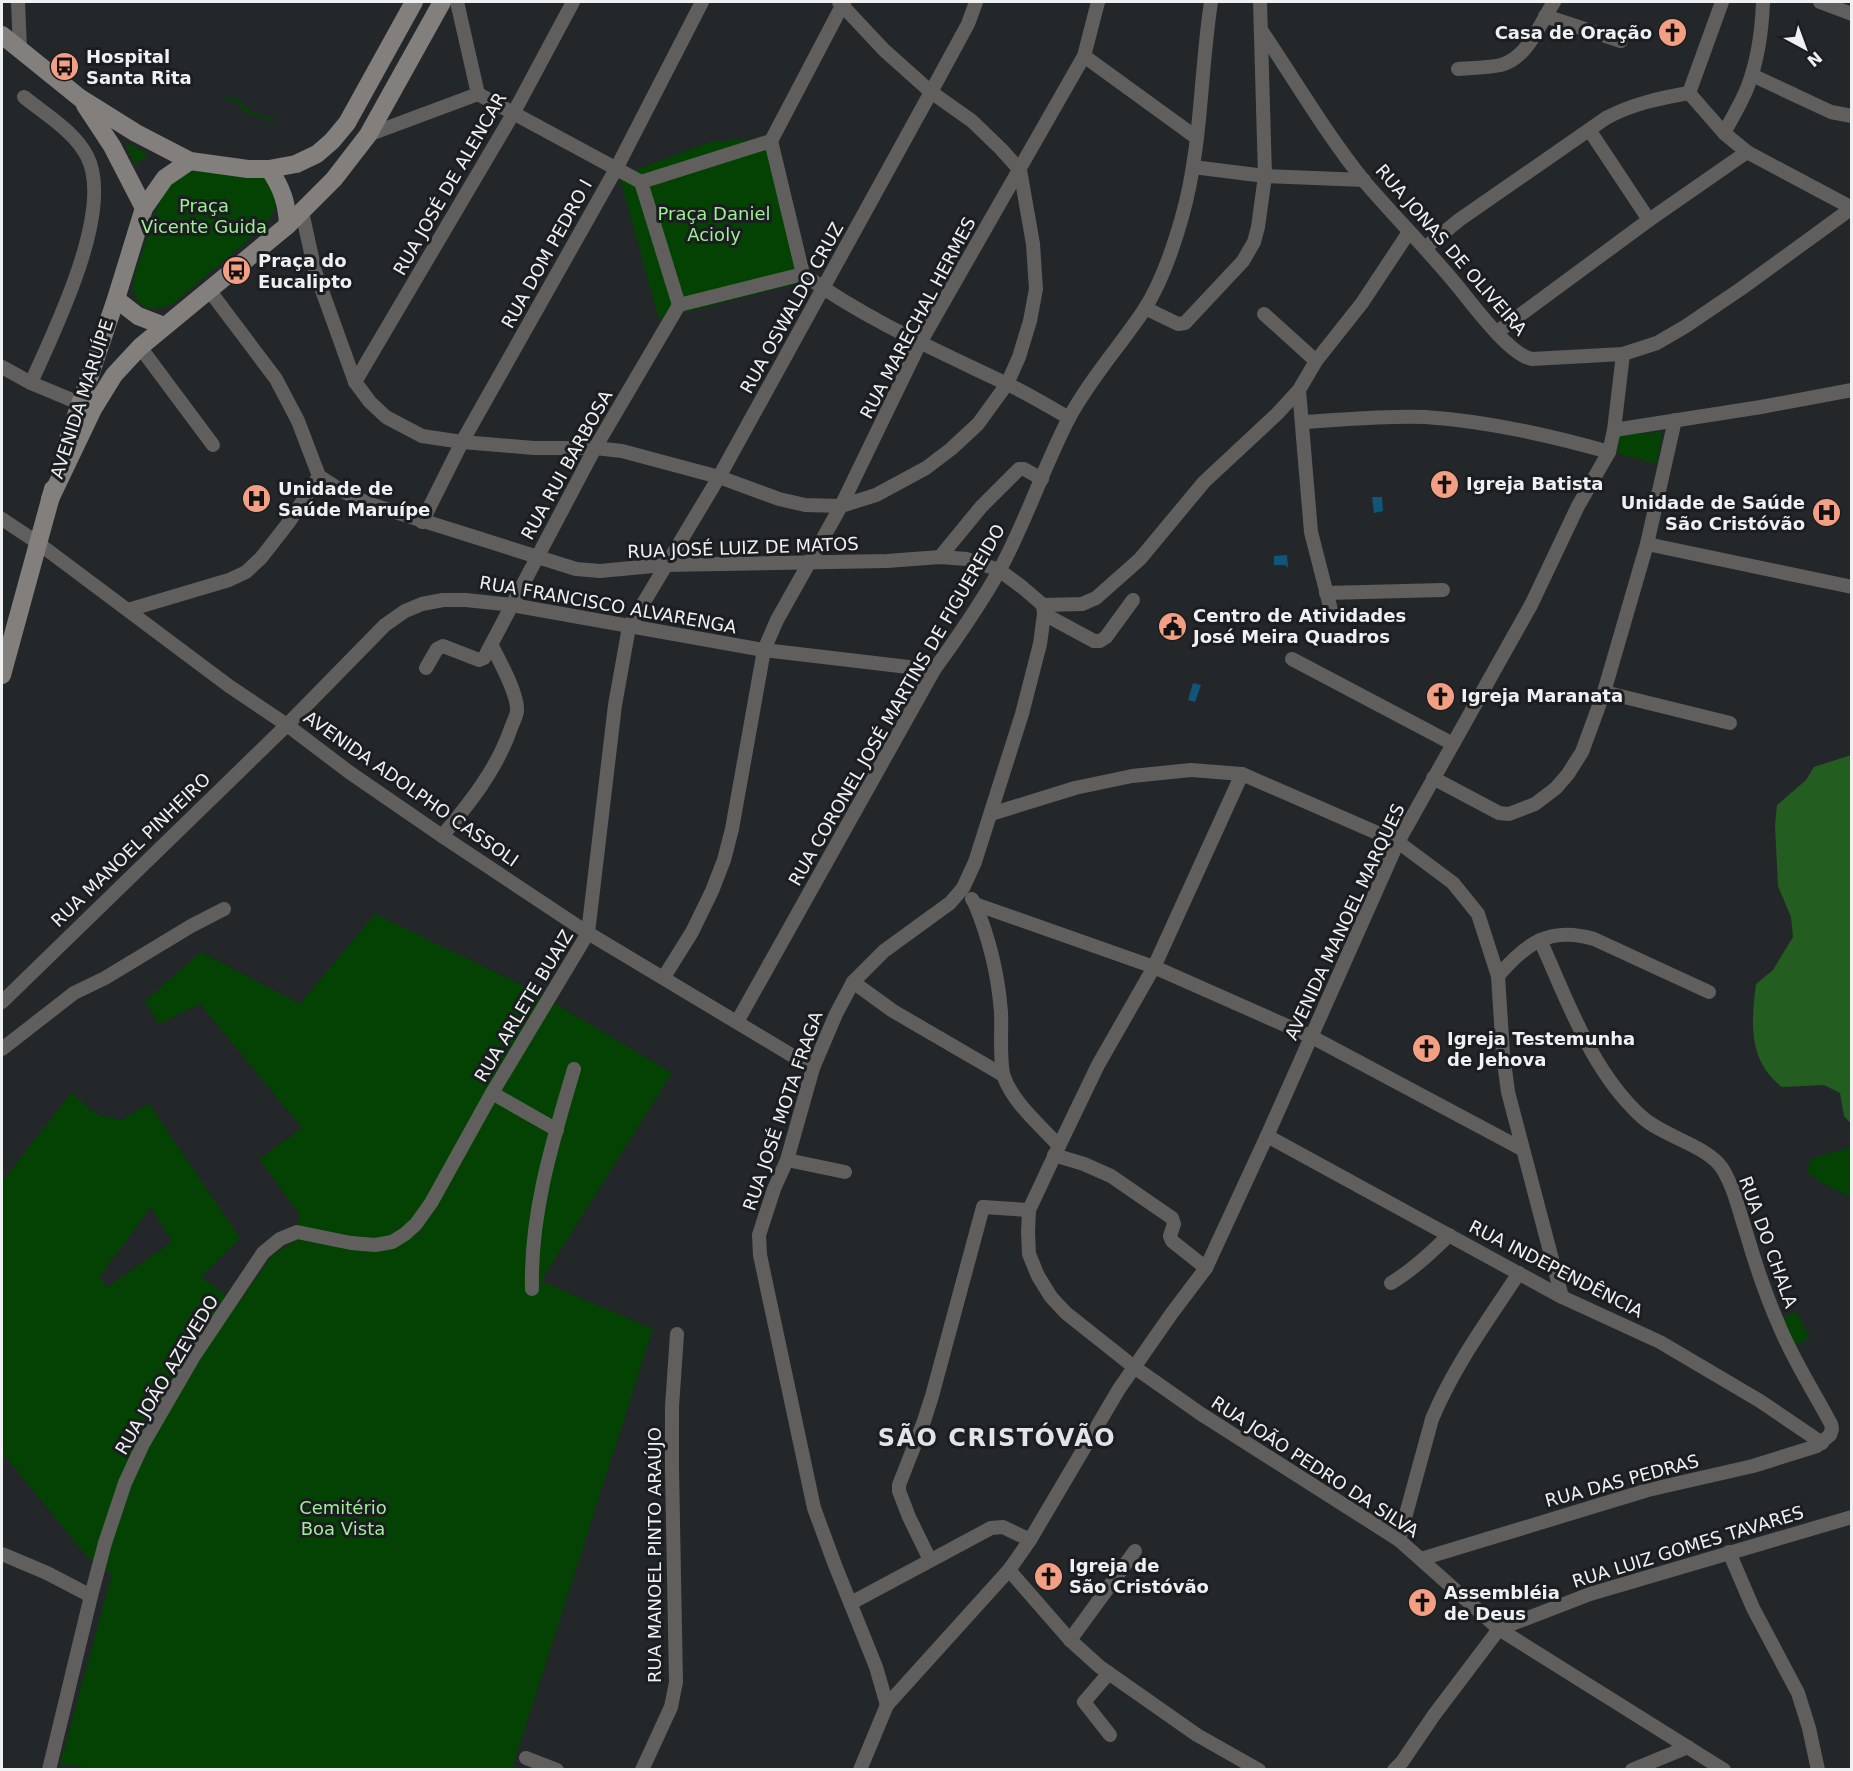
<svg xmlns="http://www.w3.org/2000/svg" width="1853" height="1771" viewBox="0 0 1853 1771" font-family="'DejaVu Sans',sans-serif">
  <rect width="100%" height="100%" fill="#24272a"/>
  <!-- green -->
  <g fill="#034202" fill-rule="evenodd">
    <path d="M225,97L238,99L245,108L275,121V123L243,111L237,102L224,99Z"/>
    <path d="M773,137L808,281L659,319L619,176L710,142Z"/>
    <path d="M125,142L149,154L135,165Z"/>
    <path d="M202,169L264,175L278,197L275,209L265,226L174,303C151,315 132,308 133,280L160,199C169,179 181,174 202,169Z"/>
    <path d="M1662,432L1657,464L1617,453L1620,435Z"/>
    <path d="M375,914L532,990L672,1073L541,1281L653,1329L512,1769L104,1770L60,1764L112,1574L87,1557L2,1452V1182L71,1093L98,1115L121,1120L149,1104L240,1238L201,1277L238,1304L272,1255L293,1242L300,1215L259,1159L302,1128L200,1004L159,1024L145,1001L201,952L300,1004ZM151,1207L172,1242L106,1288L100,1276Z"/>
    <path d="M1851,1147V1198L1824,1184L1807,1172L1811,1159Z"/>
    <path d="M1797,1312L1809,1338L1793,1346L1779,1319Z"/>
  </g>
  <!-- forest -->
  <path fill="#235d1f" d="M1851,755H1852L1851,1124L1844,1116L1840,1093L1824,1085L1782,1087C1748,1061 1751,1023 1756,984L1773,970L1793,937L1791,917L1778,886L1775,826L1777,805L1806,780L1814,767Z"/>
  <!-- water -->
  <g fill="#10567b">
    <path d="M1382,497L1383,511L1374,513L1372,497Z"/>
    <path d="M1287,555L1288,568L1285,565H1274V556Z"/>
    <path d="M1193,683L1201,685L1195,702L1188,700Z"/>
  </g>
  <g fill="none" stroke-linecap="round" stroke-linejoin="round">
    <!-- street -->
    <g stroke="#615f5e" stroke-width="14">
      <path d="M18,2L20,49"/>
      <path d="M457,2L478,94L641,182"/>
      <path d="M1820,2L1852,14"/>
      <path d="M1545,16L1621,41"/>
      <path d="M1261,30C1295,80 1326,134 1364,181C1394,216 1426,248 1455,283C1471,302 1509,355 1532,359L1623,354L1657,343L1686,326L1742,288L1852,208"/>
      <path d="M1084,56L1197,138"/>
      <path d="M1458,69C1472,68 1487,68 1501,65C1528,58 1540,23 1554,2"/>
      <path d="M1752,75L1831,112L1852,116"/>
      <path d="M1689,93L1724,133L1747,152L1852,208"/>
      <path d="M1689,93L1722,2"/>
      <path d="M24,97C45,114 74,131 87,156C115,210 54,331 31,383"/>
      <path d="M1590,131L1649,220"/>
      <path d="M1724,133C1732,118 1742,102 1748,86C1758,59 1762,30 1763,2"/>
      <path d="M368,135L478,94"/>
      <path d="M771,141L803,274L679,305L641,182Z"/>
      <path d="M771,141L844,2"/>
      <path d="M1193,167L1265,176L1364,180"/>
      <path d="M302,212L315,271L355,382L370,402L386,417L422,436L462,442L534,448H595L622,451L719,477L779,499L805,505L841,506L876,495L926,468L951,449L978,424L1007,384L1019,357L1030,321L1036,289L1033,244L1020,170L1001,149L972,121L931,92L884,50L839,2"/>
      <path d="M1425,248L1459,220L1606,118C1632,104 1660,98 1689,93"/>
      <path d="M803,274C865,319 936,350 1005,383C1027,393 1048,406 1069,418"/>
      <path d="M209,290L276,379L298,421L319,476L342,491L370,504L576,569L600,571L664,565L887,561L940,557L967,559L999,570L1022,587L1043,605L1082,604L1096,598L1140,559L1204,482L1277,414L1299,390L1316,361L1362,303L1409,232"/>
      <path d="M1145,308L1178,324L1185,323L1243,261L1254,242L1258,227L1265,176L1260,2"/>
      <path d="M1264,314L1316,361"/>
      <path d="M1497,332L1649,220L1747,152"/>
      <path d="M140,347L213,445"/>
      <path d="M2,367L31,383L79,403"/>
      <path d="M355,382L513,114L573,2"/>
      <path d="M1299,390L1311,532L1333,618"/>
      <path d="M1302,422C1342,420 1385,415 1425,417C1488,421 1549,435 1609,452"/>
      <path d="M1614,430L1761,407L1852,390"/>
      <path d="M2,519L38,543L229,686L287,725L349,772L442,836L588,933L813,1068"/>
      <path d="M422,522L462,442L616,169L702,2"/>
      <path d="M1647,544L1852,587"/>
      <path d="M940,557L981,507L1019,469H1024L1042,479"/>
      <path d="M1326,593L1443,590"/>
      <path d="M128,610L229,580L246,572L261,558L289,522L319,476"/>
      <path d="M1044,614L1094,641H1100L1106,637L1133,600"/>
      <path d="M1292,659L1453,744"/>
      <path d="M426,668L437,649L443,646L479,660L484,658L595,448L679,305"/>
      <path d="M1604,692L1730,723"/>
      <path d="M1433,778L1499,813L1509,814L1535,804L1556,788L1568,774L1582,752L1604,692L1647,544L1675,420"/>
      <path d="M991,814L1075,788L1132,776L1191,770L1242,774L1398,842L1453,883L1478,914L1498,976L1503,1054L1508,1092L1562,1297"/>
      <path d="M442,836C470,803 497,769 511,728C513,722 517,716 517,710C518,694 499,660 492,646"/>
      <path d="M972,899L975,904L1154,967L1312,1037L1522,1149"/>
      <path d="M975,904C990,940 998,974 1001,1012C1002,1030 999,1062 1004,1077C1014,1104 1040,1125 1059,1146L1029,1210L1028,1232L1029,1254L1038,1276L1051,1297L1066,1313L1134,1367L1201,1414L1399,1540L1499,1629L1724,1770"/>
      <path d="M1498,976C1526,943 1550,926 1594,939L1709,992"/>
      <path d="M664,977L692,932L712,891L724,860L732,829L764,650L777,620L841,506L920,343L1084,56L1098,2"/>
      <path d="M853,982L893,1011L1003,1075"/>
      <path d="M2,1002L287,725L385,625L405,611L422,604L443,600H466L512,605L764,650L934,670"/>
      <path d="M737,1022L934,670C957,638 980,605 999,571C1026,522 1043,468 1069,418C1090,379 1120,346 1144,310C1162,282 1173,249 1182,217C1202,147 1200,73 1211,2"/>
      <path d="M2,1049L74,993L105,978L191,926L224,909"/>
      <path d="M492,1093L557,1130"/>
      <path d="M1267,1136L1562,1297L1660,1342L1760,1401L1822,1443"/>
      <path d="M1059,1146L1098,1065L1154,967L1242,774"/>
      <path d="M1054,1155L1084,1164L1111,1176L1172,1218L1174,1224L1170,1236L1172,1241L1206,1268"/>
      <path d="M787,1160L845,1172"/>
      <path d="M1391,1283C1413,1270 1431,1253 1449,1235"/>
      <path d="M532,1289C530,1213 553,1140 574,1069"/>
      <path d="M1399,1540L1432,1419C1454,1366 1488,1320 1519,1273"/>
      <path d="M1729,1552L1753,1608L1798,1693L1809,1728L1818,1770"/>
      <path d="M2,1554L47,1573L91,1596"/>
      <path d="M1421,1559L1648,1490L1753,1466L1817,1446L1830,1435L1832,1429L1831,1424C1813,1390 1792,1358 1778,1323C1765,1293 1755,1263 1746,1232C1739,1211 1734,1187 1722,1168C1706,1145 1664,1137 1642,1117C1591,1071 1568,1001 1540,940"/>
      <path d="M930,1560L909,1517L899,1491V1485L924,1421L932,1396L983,1207L1029,1210"/>
      <path d="M1009,1570L1070,1640L1100,1667L1197,1735L1259,1770"/>
      <path d="M851,1603L991,1528L1003,1527L1030,1540"/>
      <path d="M1070,1640L1135,1551"/>
      <path d="M1109,1673L1084,1702L1110,1735"/>
      <path d="M887,1705L876,1667L835,1565L814,1508L767,1288L760,1255L759,1235L774,1189L787,1160L813,1068L836,1014L853,982L884,951L950,903L963,888L975,862L1022,714L1040,644L1044,614L1043,605"/>
      <path d="M526,1758L557,1770"/>
      <path d="M49,1770L91,1596L105,1543L125,1483L143,1444L194,1356L263,1253L280,1239L297,1232L351,1243L375,1245L392,1242L405,1234L416,1224L431,1203L492,1093L588,933L615,705L629,627L719,477L931,92L968,24L976,2"/>
      <path d="M642,1770L671,1707L676,1682L672,1469V1407L677,1334"/>
      <path d="M860,1770L887,1705L1009,1570L1030,1540L1119,1389L1172,1313L1206,1268L1267,1136L1398,842L1531,605L1578,506L1609,452L1614,430L1623,354"/>
      <path d="M1394,1770L1402,1762L1434,1715L1499,1629L1590,1594L1852,1517"/>
      <path d="M1632,1770L1688,1747"/>
    </g>
    <!-- secondary -->
    <g stroke="#827f7d" stroke-width="18">
      <path d="M2,35L80,98L136,133L190,161L248,169H269L296,164L317,154L332,141L347,123L414,2"/>
      <path d="M85,105L112,146L144,208"/>
      <path d="M269,169C282,188 287,203 288,225"/>
      <path d="M116,299L138,316L164,326"/>
      <path d="M66,445L116,299L144,208L165,178L190,161"/>
      <path d="M50,499L93,409L114,375L140,347L288,225L334,179L368,135L442,2"/>
      <path d="M2,675L53,489"/>
    </g>
  </g>
  <!-- icons -->
  <defs>
    <symbol id="church-disc" viewBox="-11 -11 22 22"><circle r="9.5" fill="#f39f84" stroke="#1b1d20"/><path d="M-1.2-6h2.4v3.5h3.3v2.4h-3.3V6h-2.4V-.1h-3.3v-2.4h3.3Z" fill="#111"/></symbol>
    <symbol id="bus-disc" viewBox="-11 -11 22 22"><circle r="9.5" fill="#f39f84" stroke="#1b1d20"/><path d="M-5-6H5V4H4V6H2V4H-2V6H-4V4H-5ZM-3.5-4V0h7V-4ZM-3.5 1.2v1.5H-2V1.2ZM2 1.2v1.5H3.5V1.2Z" fill="#111"/></symbol>
    <symbol id="hospital-disc" viewBox="-11 -11 22 22"><circle r="9.5" fill="#f39f84" stroke="#1b1d20"/><path d="M-5-5h3v3.5h4V-5h3V5h-3V1.5h-4V5h-3Z" fill="#111"/></symbol>
    <symbol id="civic-disc" viewBox="-11 -11 22 22"><circle r="9.5" fill="#f39f84" stroke="#1b1d20"/><path d="M-.6-6.5H3V-4.5H.6V-3L4-1V1h2V6H-6V1h2V-1L-.6-3ZM-1.2 2.5V6h2.4V2.5Z" fill="#111"/></symbol>
  </defs>
  <g fill-rule="evenodd">
    <use href="#church-disc" x="1656" y="16" width="33" height="33"/>
    <use href="#bus-disc" x="48" y="50" width="33" height="33"/>
    <use href="#bus-disc" x="220" y="254" width="33" height="33"/>
    <use href="#church-disc" x="1428" y="468" width="33" height="33"/>
    <use href="#hospital-disc" x="240" y="482" width="33" height="33"/>
    <use href="#hospital-disc" x="1810" y="496" width="33" height="33"/>
    <use href="#civic-disc" x="1156" y="610" width="33" height="33"/>
    <use href="#church-disc" x="1424" y="680" width="33" height="33"/>
    <use href="#church-disc" x="1410" y="1032" width="33" height="33"/>
    <use href="#church-disc" x="1032" y="1560" width="33" height="33"/>
    <use href="#church-disc" x="1406" y="1586" width="33" height="33"/>
  </g>
  <g text-anchor="middle" stroke-width="6" stroke-linejoin="round" paint-order="stroke">
    <!-- poi labels -->
    <g font-size="18" font-weight="bold" fill="#eef0f2" stroke="#1b1d20" text-anchor="start">
      <text x="1652" y="39" text-anchor="end">Casa de Oração</text>
      <text x="86" y="63">Hospital<tspan x="86" dy="21">Santa Rita</tspan></text>
      <text x="258" y="267">Praça do<tspan x="258" dy="21">Eucalipto</tspan></text>
      <text x="1466" y="490">Igreja Batista</text>
      <text x="278" y="495">Unidade de<tspan x="278" dy="21">Saúde Maruípe</tspan></text>
      <text x="1805" y="509" text-anchor="end">Unidade de Saúde<tspan x="1805" dy="21">São Cristóvão</tspan></text>
      <text x="1193" y="622">Centro de Atividades<tspan x="1193" dy="21">José Meira Quadros</tspan></text>
      <text x="1461" y="702">Igreja Maranata</text>
      <text x="1447" y="1045">Igreja Testemunha<tspan x="1447" dy="21">de Jehova</tspan></text>
      <text x="1069" y="1572">Igreja de<tspan x="1069" dy="21">São Cristóvão</tspan></text>
      <text x="1444" y="1599">Assembléia<tspan x="1444" dy="21">de Deus</tspan></text>
    </g>
    <!-- street labels -->
    <g font-size="18" fill="#eef0f2" stroke="#1b1d20">
      <text transform="translate(450 184) rotate(-60)" y="6">RUA JOSÉ DE ALENCAR</text>
      <text transform="translate(1451 250) rotate(49)" y="6">RUA JONAS DE OLIVEIRA</text>
      <text transform="translate(547 254) rotate(-61)" y="6">RUA DOM PEDRO I</text>
      <text transform="translate(792 308) rotate(-61)" y="6">RUA OSWALDO CRUZ</text>
      <text transform="translate(918 318) rotate(-62)" y="6">RUA MARECHAL HERMES</text>
      <text transform="translate(82 399) rotate(-72)" y="6">AVENIDA MARUÍPE</text>
      <text transform="translate(567 465) rotate(-61)" y="6">RUA RUI BARBOSA</text>
      <text transform="translate(743 548) rotate(-2)" y="6">RUA JOSÉ LUIZ DE MATOS</text>
      <text transform="translate(608 605) rotate(10)" y="6">RUA FRANCISCO ALVARENGA</text>
      <text transform="translate(897 705) rotate(-60)" y="6">RUA CORONEL JOSÉ MARTINS DE FIGUEREIDO</text>
      <text transform="translate(411 789) rotate(35)" y="6">AVENIDA ADOLPHO CASSOLI</text>
      <text transform="translate(131 850) rotate(-44)" y="6">RUA MANOEL PINHEIRO</text>
      <text transform="translate(1345 922) rotate(-65)" y="6">AVENIDA MANOEL MARQUES</text>
      <text transform="translate(524 1006) rotate(-59)" y="6">RUA ARLETE BUAIZ</text>
      <text transform="translate(783 1111) rotate(-71)" y="6">RUA JOSÉ MOTA FRAGA</text>
      <text transform="translate(1768 1242) rotate(70)" y="6">RUA DO CHALA</text>
      <text transform="translate(1556 1269) rotate(27)" y="6">RUA INDEPENDÊNCIA</text>
      <text transform="translate(167 1375) rotate(-59)" y="6">RUA JOÃO AZEVEDO</text>
      <text transform="translate(1315 1467) rotate(33)" y="6">RUA JOÃO PEDRO DA SILVA</text>
      <text transform="translate(1622 1481) rotate(-15)" y="6">RUA DAS PEDRAS</text>
      <text transform="translate(1688 1547) rotate(-17)" y="6">RUA LUIZ GOMES TAVARES</text>
      <text transform="translate(655 1555) rotate(-90)" y="6">RUA MANOEL PINTO ARAÚJO</text>
    </g>
    <!-- park labels -->
    <g font-size="18" fill="#9fef97" stroke="#1b1d20">
      <text x="204" y="212">Praça<tspan x="204" dy="21">Vicente Guida</tspan></text>
      <text x="714" y="220">Praça Daniel<tspan x="714" dy="21">Acioly</tspan></text>
      <text x="343" y="1514">Cemitério<tspan x="343" dy="21">Boa Vista</tspan></text>
    </g>
    <!-- district labels -->
    <g font-size="24" font-weight="bold" letter-spacing="1.5" fill="#e1e4e9" stroke="#1b1d20">
      <text x="997" y="1446">SÃO CRISTÓVÃO</text>
    </g>
  </g>
  <!-- border -->
  <rect width="1853" height="1771" fill="none" stroke="#eef0f2" stroke-width="6"/>
  <!-- north arrow -->
  <g transform="translate(1805 48) rotate(139)" stroke="#1b1d20" stroke-width="4.5" paint-order="stroke">
  <path d="M0-4.5L10 22L0 15L-10 22Z" fill="#eef0f2"/>
  <text y="-9" font-size="16" font-weight="bold" text-anchor="middle" fill="#eef0f2">N</text>
  </g>
</svg>
